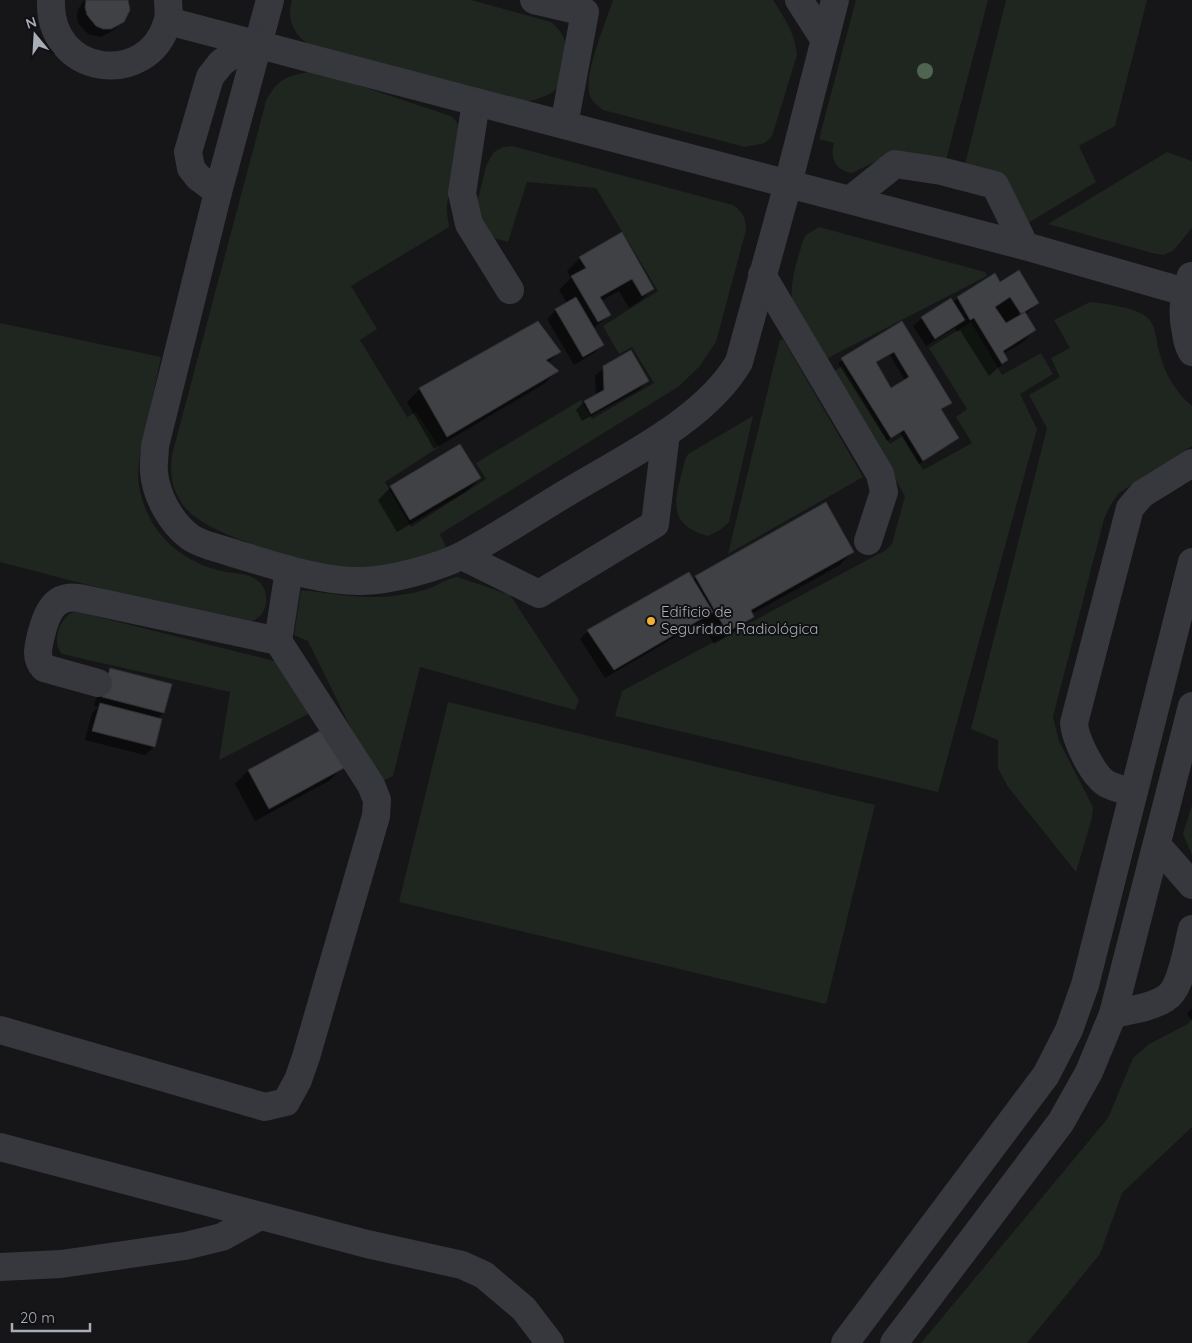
<svg xmlns="http://www.w3.org/2000/svg" width="1192" height="1343" viewBox="0 0 1192 1343" font-family="Quicksand,sans-serif">
  <rect width="100%" height="100%" fill="#161618"/>
  <!-- green -->
  <g fill="#1e261f">
    <path d="M292,0H471L551,22C569,37 568,50 562,72C561,76 561,83 558,87C551,96 537,99 526,102L311,46C294,35 286,21 292,0Z"/>
    <path d="M613,0H773C785,19 795,33 797,55L772,136L765,143L745,147L603,110C597,105 590,100 589,92C585,70 606,22 613,0Z"/>
    <path d="M856,0H988L945,164L895,152L852,173C835,170 830,159 834,143L819,139Z"/>
    <path d="M1006,0H1147L1115,126L1079,146L1096,182L1028,223L963,172Z"/>
    <path d="M315,71L451,116C477,139 451,175 447,204C446,211 448,219 449,227L351,286L377,329L360,340L407,417L416,412L439,447L385,482L411,527L486,479L476,463L581,400L592,419L654,383L632,347L619,354L603,326L658,291L596,188L527,182L508,242L494,238L483,226L477,203L486,167L489,160L494,152L503,147L512,146L733,205C743,212 746,218 746,230L716,342L699,367L678,387L440,534L446,547C436,551 425,557 415,560C403,564 374,569 362,569C322,568 206,538 183,505C171,487 170,476 172,455L266,101C278,77 290,75 315,71Z"/>
    <path d="M1167,152L1192,161V228L1173,251L1163,255L1152,253L1048,224Z"/>
    <path d="M819,227L985,272L987,276L826,359L793,305C788,284 798,260 803,240L806,235Z"/>
    <path d="M1090,302C1103,303 1139,308 1148,318C1156,326 1156,340 1159,351C1164,372 1175,392 1192,406V446L1119,493L1111,504L1104,519L1053,717L1059,741L1093,807L1092,818L1076,872L1008,787L998,768V740L971,729L1047,428L1029,395L1060,377L1051,358L1070,348L1054,320Z"/>
    <path d="M971,322L1002,375L1041,353L1053,374L1020,394L1037,429L938,792L615,716L622,691L886,550L892,544L905,496L833,372L842,366L890,444L902,436L923,470L972,443L956,417L967,409L929,348Z"/>
    <path d="M0,323L161,357C156,381 151,405 146,428C142,447 136,466 139,485C144,519 165,547 196,562C203,566 213,569 221,571C233,574 246,572 257,580C271,590 269,615 252,621C247,623 239,622 233,623L0,562Z"/>
    <path d="M783,339L863,477L728,554L780,340Z"/>
    <path d="M753,416L729,522L720,530L708,536C662,523 677,495 685,460L688,454Z"/>
    <path d="M458,577L510,595L579,700L575,710L420,667L393,776L378,783L308,641L294,635L301,590C336,594 372,601 406,594C415,593 425,590 433,587C441,583 448,578 458,577Z"/>
    <path d="M73,612H79L282,663L314,711L219,760L230,692L62,654C51,642 59,619 73,612Z"/>
    <path d="M448,702L875,805L826,1004L399,902Z"/>
    <path d="M1192,805V855L1183,834Z"/>
    <path d="M1192,1018V1127L1122,1193L1100,1254L1027,1343H921L1108,1118L1133,1058L1149,1044L1188,1024Z"/>
  </g>
  <!-- shadow -->
  <g fill="#0007" fill-rule="evenodd">
    <path d="M85,0H126L123,21L114,30L101,37L88,34L78,23L77,16L78,9Z"/>
    <path d="M622,234L653,288L640,301L629,308L619,291L601,301L609,315L593,329L602,345L594,353L574,365L547,319L556,310L567,303L559,290L571,278L567,271L580,258Z"/>
    <path d="M995,275L1000,284L1038,303L1025,315L1034,330L1022,343L1003,354L1007,360L989,376L960,330L957,332L955,328L926,346L913,326L922,318L953,303L957,298Z"/>
    <path d="M901,323L950,403L941,410L958,438L919,464L900,433L887,441L838,363ZM890,355L905,381L891,389L875,363Z"/>
    <path d="M559,352L548,363L557,371L544,384L434,449L407,402L420,389Z"/>
    <path d="M604,367L647,381L639,390L582,421L576,410L584,402L596,396L595,376Z"/>
    <path d="M460,446L480,478L467,491L397,532L378,500L391,487Z"/>
    <path d="M852,552L840,565L752,614L753,616L740,629L714,644L701,622L605,678L580,639L588,631L693,580L696,577Z"/>
    <path d="M110,670L170,685L163,713L157,719L161,720L154,747L145,755L85,740L92,713L98,707L94,706L102,678Z"/>
    <path d="M323,731L342,768L329,781L255,821L235,784L248,771Z"/>
    <path d="M1192,1009V1021L1187,1013Z"/>
  </g>
  <!-- building -->
  <g fill="#404145" stroke="#303034" fill-rule="evenodd">
    <path d="M86,0H128L130,10L124,22L111,29H103L96,26L87,15L85,7Z"/>
    <path d="M622,232L654,289L642,296L632,279L600,297L611,315L598,322L571,276L586,268L579,257Z"/>
    <path d="M1019,270L1039,303L1021,314L1010,297L995,307L1006,323L1025,312L1036,330L1003,351L1008,360L1002,364L974,318L970,320L957,297L995,273L1000,282Z"/>
    <path d="M576,297L604,345L583,357L555,309Z"/>
    <path d="M951,298L965,320L935,339L921,317Z"/>
    <path d="M538,321L561,352L546,360L559,371L447,437L419,388Z"/>
    <path d="M902,321L952,403L941,409L959,438L923,461L904,430L891,438L841,358ZM894,352L909,377L891,388L876,362Z"/>
    <path d="M631,350L649,381L591,414L584,401L604,390L603,366Z"/>
    <path d="M460,444L481,478L410,520L390,486Z"/>
    <path d="M826,502L854,552L751,610L754,617L727,632L695,576Z"/>
    <path d="M689,572L713,612L614,670L587,630Z"/>
    <path d="M110,668L172,684L164,713L102,697Z"/>
    <path d="M100,703L162,719L155,747L92,731Z"/>
    <path d="M323,729L344,768L269,809L248,770Z"/>
  </g>
  <g fill="none" stroke-linecap="round" stroke-linejoin="round">
    <!-- minor -->
    <g stroke="#37383d" stroke-width="28">
      <path d="M51,0C48,77 148,88 167,23C170,16 168,7 168,0"/>
      <path d="M270,0L218,192L155,446C155,454 153,464 154,472C156,496 171,523 190,537C201,545 222,549 236,554C274,565 321,582 361,581C389,581 437,568 463,555C497,537 530,515 563,495C620,460 705,421 739,362L788,184L835,0"/>
      <path d="M534,0L585,12L564,125"/>
      <path d="M799,0L824,39"/>
      <path d="M168,21L1032,248L1185,292"/>
      <path d="M476,102L462,193L469,224L510,290"/>
      <path d="M218,192L198,177L191,168L188,152L210,77L221,63L229,57L259,45"/>
      <path d="M850,200L895,164L941,171L995,185L1025,246"/>
      <path d="M762,275L880,474L884,492L868,541"/>
      <path d="M1191,276C1184,297 1181,311 1186,333C1187,340 1188,346 1192,352"/>
      <path d="M462,556L539,594L655,524L666,433"/>
      <path d="M98,683L44,668C35,658 38,648 41,635C46,615 53,594 79,598L278,641L289,570"/>
      <path d="M1133,793C1125,790 1115,788 1107,784C1093,776 1075,739 1074,723L1130,508L1142,494L1192,463"/>
      <path d="M1157,845L1192,885"/>
      <path d="M1113,1014C1130,1010 1151,1008 1166,998C1182,988 1187,947 1192,929"/>
      <path d="M0,1030L265,1107L286,1102L298,1080L306,1057L376,816L377,800L371,785L278,641"/>
      <path d="M0,1147L367,1244L462,1265L484,1275L524,1309L550,1343"/>
      <path d="M0,1267L61,1264L185,1246L222,1237L260,1216"/>
      <path d="M845,1343L1046,1075L1069,1030L1085,985L1192,562"/>
      <path d="M894,1343L1061,1122L1089,1072L1113,1014L1192,706"/>
    </g>
  </g>
  <!-- trees -->
  <circle fill="#506452" cx="925" cy="71" r="8"/>
  <!-- markers -->
  <circle fill="#f2b134" stroke="#111113" stroke-width="2" cx="651" cy="621" r="5"/>
  <g text-anchor="middle" stroke-width="4" stroke-linejoin="round" paint-order="stroke">
    <!-- poi labels -->
    <g font-size="15" fill="#a8adb8" stroke="#111113" text-anchor="start">
      <text x="661" y="617">Edificio de<tspan x="661" dy="17">Seguridad Radiológica</tspan></text>
    </g>
  </g>
  <!-- north arrow -->
  <g transform="translate(35 35) rotate(342)" stroke="#111113" stroke-width="4" paint-order="stroke">
  <path d="M0-4L9 19L0 12L-9 19Z" fill="#a8adb8"/>
  <text y="-8" font-size="14" font-weight="bold" text-anchor="middle" fill="#a8adb8">N</text>
  </g>
  <!-- scale -->
  <path d="M12 1323v8h78v-8" fill="none" stroke="#a8adb8" stroke-width="2.5"/>
  <text x="20" y="1323" font-size="15" fill="#a8adb8" stroke="#111113" stroke-width="4" paint-order="stroke">20 m</text>
</svg>
